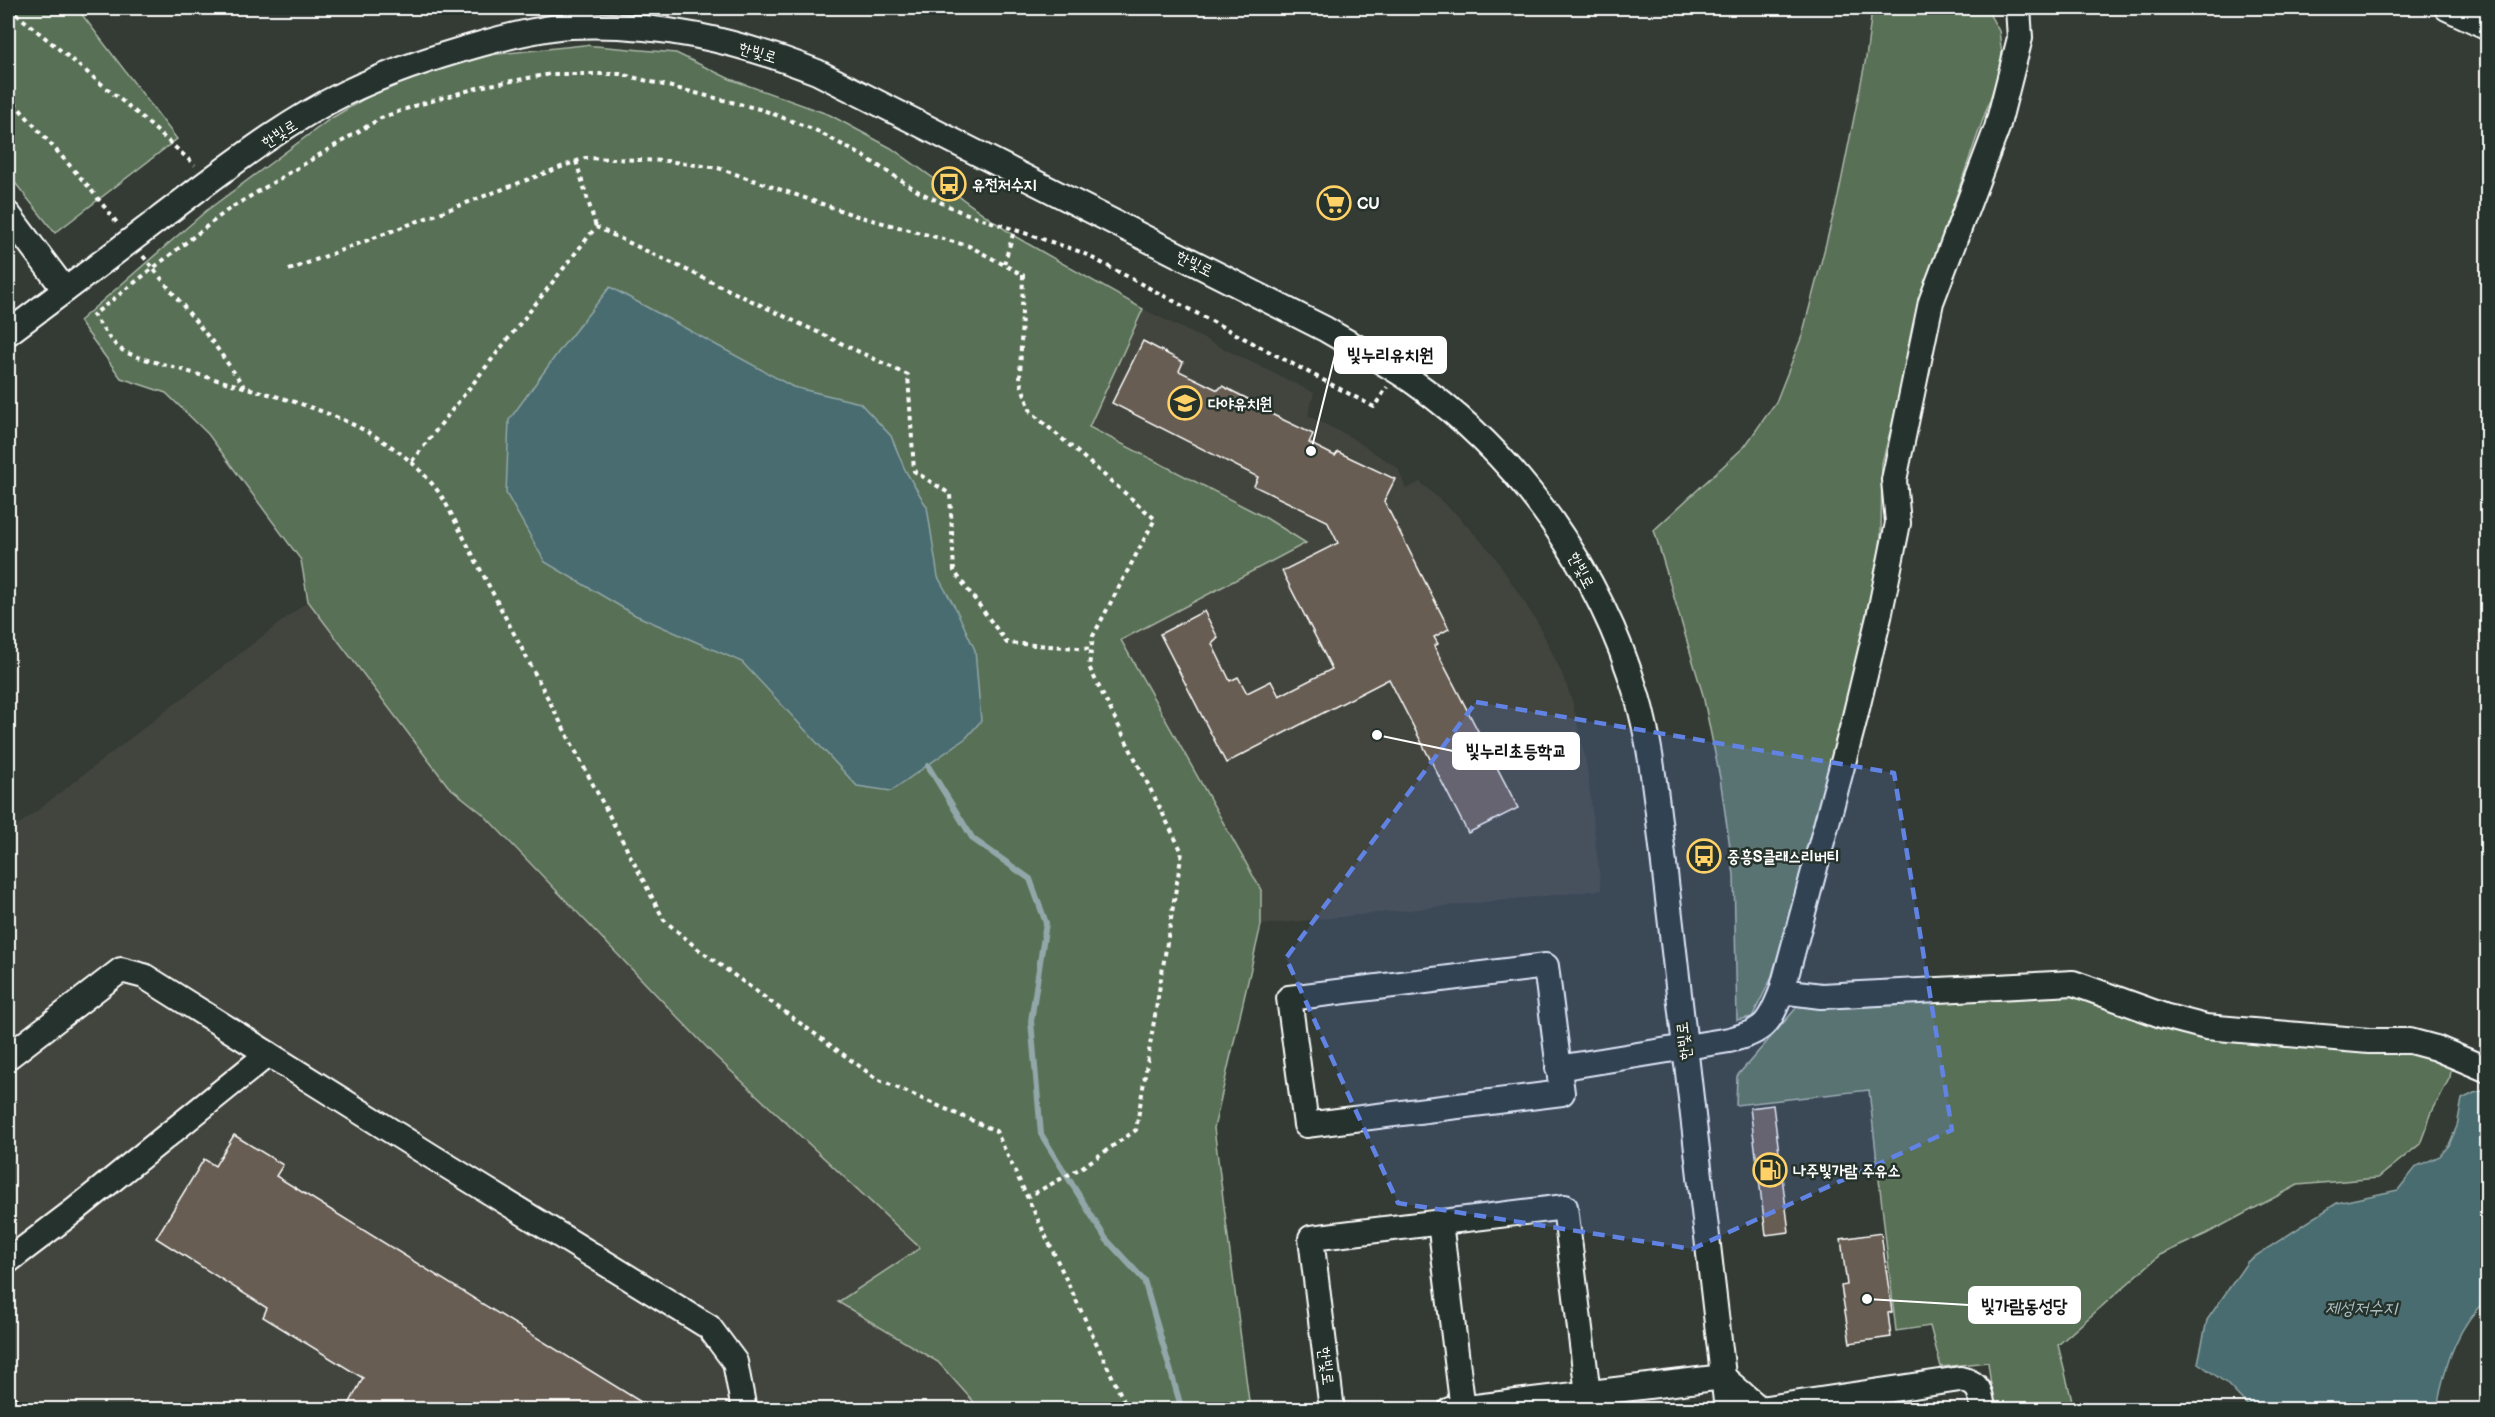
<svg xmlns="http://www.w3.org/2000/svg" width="2495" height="1417" viewBox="0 0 2495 1417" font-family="'Balsamiq Sans','Poor Story',sans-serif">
  <rect width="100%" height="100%" fill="#333b34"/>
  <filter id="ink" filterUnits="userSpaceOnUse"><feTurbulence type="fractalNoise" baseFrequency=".0167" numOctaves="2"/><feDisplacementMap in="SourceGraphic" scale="12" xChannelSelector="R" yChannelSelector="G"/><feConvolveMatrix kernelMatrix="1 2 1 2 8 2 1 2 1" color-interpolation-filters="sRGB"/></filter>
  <g filter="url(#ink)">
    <!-- built -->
    <g fill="#43453d">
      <path d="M1143,309L1314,393L1308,416L1347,435L1398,468L1406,489L1420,482L1456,514L1493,554L1539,625L1562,674L1572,700L1587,769L1601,890L1261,925V890L1121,640L1306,543L1266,518L1089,427Z"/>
      <path d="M308,601L448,786L483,814L715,1056L1063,1383L1082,1410H8V833Z"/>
    </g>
    <!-- green -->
    <g fill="#587055" stroke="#acb8aa" stroke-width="1.5">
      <path d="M8,8H77L177,139L55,233L8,174Z"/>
      <path d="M1869,8H1986L1999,31L2003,62L1934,260L1882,463L1881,537L1876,582L1798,888L1771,979L1752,1017L1737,1020L1734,875L1720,778L1703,695L1654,530L1745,446L1776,402L1802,336L1838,197L1866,58L1871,18Z"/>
      <path d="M584,45L676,53L730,79L830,115L891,148L1016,237L1143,309L1089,427L1266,518L1306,543L1121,640L1261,890V925L1214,1128L1250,1409H980L938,1362L838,1302L920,1248L715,1056L483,814L448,786L308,601L301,560L208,434L166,393L121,378L79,321L206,211L330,119L391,83L470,57Z"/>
      <path d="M2061,996L2086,997L2197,1035L2369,1053L2408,1051L2452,1064L2450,1077L2432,1112L2420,1144L2378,1178L2298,1185L2206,1234L2160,1255L2058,1345L2074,1409H1994L1988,1362L1941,1367L1930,1326L1896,1331L1869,1090L1736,1105L1737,1076L1798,1006Z"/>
    </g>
    <!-- water -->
    <g fill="#496c6f" stroke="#92a7a9" stroke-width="1.5">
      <path d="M610,287L793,387L860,403L891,436L905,470L927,507L938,577L956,609L975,650L981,721L966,738L891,791L857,786L742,662L635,615L545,562L506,493L509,420L562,347Z"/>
      <path d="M2487,1090V1299C2457,1326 2443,1370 2437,1409H2251L2226,1383L2198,1363L2207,1320L2248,1261L2337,1203L2398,1190L2417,1166L2440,1156L2449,1145L2457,1126L2462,1099L2474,1093Z"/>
    </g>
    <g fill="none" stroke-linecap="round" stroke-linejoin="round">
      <!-- stream -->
      <path stroke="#92a7a9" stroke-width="6" d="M928,766L973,839L1030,879L1046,923L1031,1021L1041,1134L1106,1239L1144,1280L1182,1410"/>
    </g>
    <!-- building -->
    <g fill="#685d52" stroke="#fff" stroke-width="1.5">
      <path d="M1143,341L1183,362L1179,371L1218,390L1222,386L1268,409L1267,412L1313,434L1309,443L1335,456L1338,452L1395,479L1384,501L1449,629L1434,637L1438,644L1434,646L1518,808L1468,833L1389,679L1226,763L1160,634L1204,611L1218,638L1212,644L1230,681L1238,677L1247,693L1271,681L1279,696L1332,669L1282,571L1338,543L1327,521L1254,486L1258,477L1112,403Z"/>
      <path d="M1773,1105L1789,1232L1766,1235L1750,1108Z"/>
      <path d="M234,1135L283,1165L276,1176L654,1410H346L363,1378L263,1317L267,1308L156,1238L204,1159L215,1166Z"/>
      <path d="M1881,1233L1892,1312L1888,1313L1891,1337L1850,1343L1841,1286L1847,1285L1841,1239Z"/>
    </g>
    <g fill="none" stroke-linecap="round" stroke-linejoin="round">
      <defs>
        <g id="minor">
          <path d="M2447,8L2488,27"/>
          <path d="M197,190C244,155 292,119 345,93C389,72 434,57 481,44C509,36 540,28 570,26C657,22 736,40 817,72L1325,329C1355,347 1387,363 1415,383C1521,458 1600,572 1637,696C1649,737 1654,780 1659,821L1727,1410"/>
          <path d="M8,214L65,290"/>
          <path d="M8,333L88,273"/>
          <path d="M1546,966L1562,1093L1306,1125L1289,998Z"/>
          <path d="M1782,991L1821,996L2073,983L2164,1016L2206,1027L2369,1041H2410L2436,1048L2488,1070"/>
          <path d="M8,1057L121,970L144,976L431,1156L709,1327L735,1362L744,1410"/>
          <path d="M1558,1068L1729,1040C1765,1031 1769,1024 1782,991L1853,725L1879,617L1898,523L1894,480L1931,302L1997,128L2020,38L2018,8"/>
          <path d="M1440,1222L1463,1410"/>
          <path d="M8,1261L75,1210L268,1054"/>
          <path d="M8,1408L11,1410"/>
          <path d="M1332,1410L1311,1238L1565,1207L1590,1410"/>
          <path d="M1450,1410L1723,1377L1760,1409L1960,1379C1979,1383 1981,1391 1983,1410"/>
        </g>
      </defs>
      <!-- minor casing -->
      <use href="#minor" stroke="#fff" stroke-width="28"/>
      <!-- path -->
      <g stroke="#fff" stroke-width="4" stroke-dasharray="4.5 4.5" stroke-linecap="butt">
        <path d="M9,8L138,114L195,165"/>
        <path d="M8,96L88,186L118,224"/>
        <path d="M576,161L596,227"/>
        <path d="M143,256L214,344L245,388"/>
        <path d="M1004,264L1014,231"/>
        <path d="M289,270L585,158L667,161L718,168L857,216L969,246L1023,275L1020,381L1031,412L1155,519L1093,636L1089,667L1182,852L1136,1130L1081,1168L1029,1196"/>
        <path d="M412,461L596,227L908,375L914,471L950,494L954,571L1007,643L1092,649"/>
        <path d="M1128,1410L996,1131L877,1079L698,949L664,920L444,500C388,414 274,398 183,370C166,364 137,359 122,350C111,343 101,325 93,315L229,209L381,118L414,106L484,86L551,74H620L763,110L815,130L863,156L919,192L959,211L1081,252L1374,407L1387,387"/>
      </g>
      <!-- minor -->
      <use href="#minor" stroke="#26332d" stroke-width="24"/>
      <defs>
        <path id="minor-bridge" d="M88,273L197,190"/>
      </defs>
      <!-- minor-bridge casing -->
      <use href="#minor-bridge" stroke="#fff" stroke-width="28" stroke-linecap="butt"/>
      <!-- minor-bridge -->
      <use href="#minor-bridge" stroke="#26332d" stroke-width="24"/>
    </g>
  </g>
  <!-- marked area -->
  <path fill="#6183e4" fill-opacity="0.2" stroke="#6183e4" stroke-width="4.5" stroke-dasharray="12 8" stroke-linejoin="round" d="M1476,702L1894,773L1952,1130L1692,1249L1398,1203L1286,958Z"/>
  <!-- icons -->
  <defs>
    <symbol id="bus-ring" viewBox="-11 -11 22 22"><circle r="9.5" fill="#26332d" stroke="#ffd166" stroke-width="1.5"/><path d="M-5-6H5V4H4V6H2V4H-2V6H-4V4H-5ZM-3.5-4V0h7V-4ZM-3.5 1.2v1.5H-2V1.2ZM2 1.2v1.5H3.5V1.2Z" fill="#ffd166"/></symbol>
    <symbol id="supermarket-ring" viewBox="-11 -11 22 22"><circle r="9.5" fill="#26332d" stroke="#ffd166" stroke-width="1.5"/><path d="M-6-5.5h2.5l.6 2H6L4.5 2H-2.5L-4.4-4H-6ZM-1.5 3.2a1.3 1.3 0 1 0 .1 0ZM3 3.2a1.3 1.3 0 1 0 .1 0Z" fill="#ffd166"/></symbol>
    <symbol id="school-ring" viewBox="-11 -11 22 22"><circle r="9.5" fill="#26332d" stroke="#ffd166" stroke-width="1.5"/><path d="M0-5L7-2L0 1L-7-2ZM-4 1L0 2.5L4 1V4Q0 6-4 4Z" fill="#ffd166"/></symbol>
    <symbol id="fuel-ring" viewBox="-11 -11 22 22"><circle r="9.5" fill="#26332d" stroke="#ffd166" stroke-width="1.5"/><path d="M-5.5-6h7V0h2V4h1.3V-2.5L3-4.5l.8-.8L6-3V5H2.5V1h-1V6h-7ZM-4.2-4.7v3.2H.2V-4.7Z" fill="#ffd166"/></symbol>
  </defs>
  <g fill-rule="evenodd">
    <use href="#bus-ring" x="930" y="165" width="38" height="38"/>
    <use href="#supermarket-ring" x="1315" y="184" width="38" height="38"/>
    <use href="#school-ring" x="1166" y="384" width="38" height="38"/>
    <use href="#bus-ring" x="1685" y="837" width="38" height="38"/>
    <use href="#fuel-ring" x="1751" y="1151" width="38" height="38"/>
  </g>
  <g text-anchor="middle" stroke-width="5" stroke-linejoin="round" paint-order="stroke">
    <!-- street labels -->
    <g font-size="16" fill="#fff" stroke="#26332d">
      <text transform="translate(758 52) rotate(17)" y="6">한빛로</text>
      <text transform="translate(279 133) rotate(-32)" y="6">한빛로</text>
      <text transform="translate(1195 263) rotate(27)" y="6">한빛로</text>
      <text transform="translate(1582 570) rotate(63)" y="6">한빛로</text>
      <text transform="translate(1683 1041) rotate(-96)" y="6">한빛로</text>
      <text transform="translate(1327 1366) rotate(83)" y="6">한빛로</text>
    </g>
    <!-- poi labels -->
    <g font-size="16" font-weight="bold" fill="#fff" stroke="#26332d" text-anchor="start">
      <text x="972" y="190">유전저수지</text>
      <text x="1357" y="209">CU</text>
      <text x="1208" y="409">다야유치원</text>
      <text x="1727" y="862">중흥S클래스리버티</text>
      <text x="1793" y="1176">나주빛가람 주유소</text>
    </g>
    <!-- water labels -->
    <g font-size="18" font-style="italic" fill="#adbdbe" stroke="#26332d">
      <text x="2361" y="1314">제성저수지</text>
    </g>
  </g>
  <!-- callouts -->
  <path fill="none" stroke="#fff" stroke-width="2" d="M1311 451L1335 355M1377 735L1453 751M1867 1299L1969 1305"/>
  <g fill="#fff" stroke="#26332d" stroke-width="2">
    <circle cx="1311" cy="451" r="6"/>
    <circle cx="1377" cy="735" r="6"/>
    <circle cx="1867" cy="1299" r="6"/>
  </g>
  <g fill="#fff" stroke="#fff" stroke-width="2">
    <rect x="1335" y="337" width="111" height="36" rx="6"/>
    <rect x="1453" y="733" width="126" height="36" rx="6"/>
    <rect x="1969" y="1287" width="111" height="36" rx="6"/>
  </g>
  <g font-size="18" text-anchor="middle" font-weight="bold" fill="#111">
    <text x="1390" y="361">빛누리유치원</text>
    <text x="1516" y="757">빛누리초등학교</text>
    <text x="2024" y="1312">빛가람동성당</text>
  </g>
  <!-- margin -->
  <rect width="2495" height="1417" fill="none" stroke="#26332d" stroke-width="30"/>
  <rect x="15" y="15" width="2465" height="1387" fill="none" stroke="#fff" stroke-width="2" filter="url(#ink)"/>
</svg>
